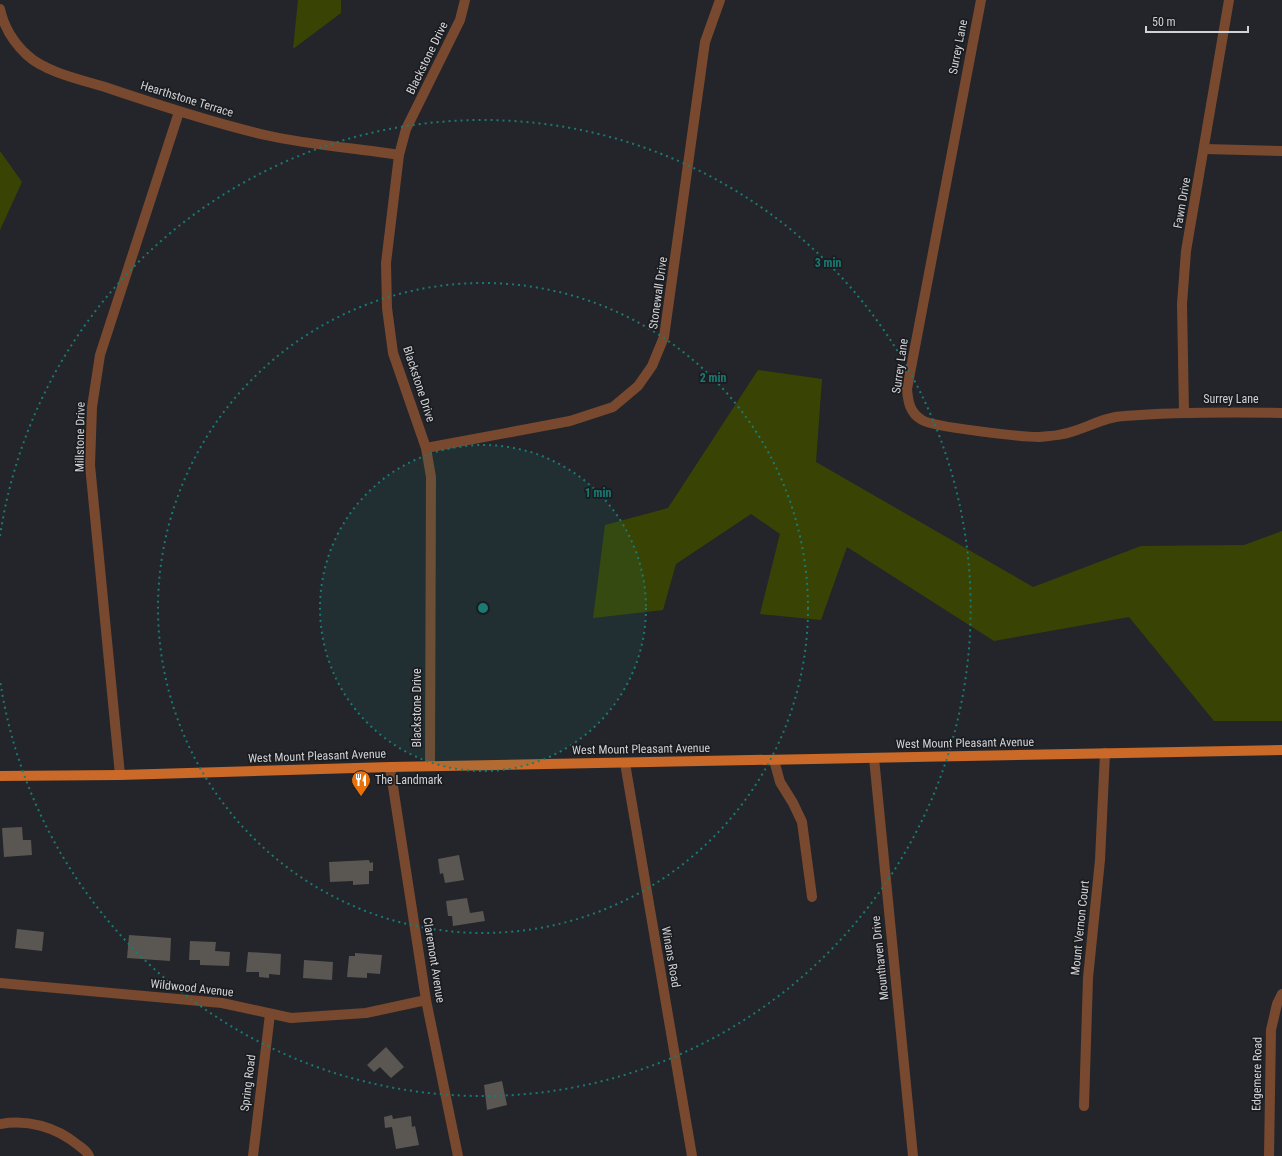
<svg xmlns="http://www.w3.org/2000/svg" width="1282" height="1156" viewBox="0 0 1282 1156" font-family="'Roboto Condensed',sans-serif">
  <rect width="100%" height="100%" fill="#23252a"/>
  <!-- green -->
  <g fill="#394404">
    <path d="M298,0H341V13L293,49Z"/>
    <path d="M0,151L22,182L0,230Z"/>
    <path d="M758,370L822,379L816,462L1033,587L1141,546L1244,545L1282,531V721H1214L1129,617L994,641L847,547L821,620L760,614L780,534L751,514L676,564L663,610L593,618L605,525L668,508Z"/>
  </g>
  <!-- building -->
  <g fill="#5a5651">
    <path d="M22,827L23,840H31L32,855L4,857L2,828Z"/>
    <path d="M459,855L464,880L445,883L443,873L440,874L438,859Z"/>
    <path d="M369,860L370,863L373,862V871H369V884L353,885V881L330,882L329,862Z"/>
    <path d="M467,898L470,913L483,911L485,921L453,926L452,916H448L446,901Z"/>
    <path d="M17,929L44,932L42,951L15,948Z"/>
    <path d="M129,935L171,938L170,961L127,958Z"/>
    <path d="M190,941L216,942L215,951L230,952L229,966L200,965V960H189Z"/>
    <path d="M248,952L281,954L280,975L269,974V978L259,977V972H246Z"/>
    <path d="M355,953L382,955L380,974L367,973V978L347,977L349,956H355Z"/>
    <path d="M304,960L333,962L332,980L303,978Z"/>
    <path d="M386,1047L404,1067L391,1078L380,1067L374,1072L367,1065Z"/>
    <path d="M502,1081L507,1105L487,1110L484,1085Z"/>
    <path d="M392,1115L393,1119L411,1116L412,1127L415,1126L419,1145L396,1149L392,1127L385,1128L384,1117Z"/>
  </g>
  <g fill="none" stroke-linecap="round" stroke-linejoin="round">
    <!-- minor -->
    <g stroke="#78492e" stroke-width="10">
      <path d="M981,0L907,389C908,402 910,413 922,420C932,427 1023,437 1039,437C1047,436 1055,436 1063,434C1084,430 1102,417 1124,416C1177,412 1229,412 1282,413"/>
      <path d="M0,9C4,27 14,43 27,55C45,72 82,80 105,87C158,105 210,122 265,135C309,145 355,148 399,155"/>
      <path d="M1205,149L1282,151"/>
      <path d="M1184,413L1182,304L1186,251L1229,0"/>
      <path d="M426,448L570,421L613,407L638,386L652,366L664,337L705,42L720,0"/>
      <path d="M874,758L913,1156"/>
      <path d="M774,760L780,782L793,803L802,822L812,897"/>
      <path d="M625,763L692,1156"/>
      <path d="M430,766L431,477L426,448L393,353L387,308L386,263L399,155L406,129L460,20L465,0"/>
      <path d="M390,767L426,1000L458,1156"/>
      <path d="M120,775L90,465L92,407L100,355L179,112"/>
      <path d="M0,983L222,1003L291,1018L366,1013L426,1000"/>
      <path d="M1084,1106L1088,978L1100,860L1105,753"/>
      <path d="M0,1124C28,1119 56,1127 78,1145C82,1148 87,1151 89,1156"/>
      <path d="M253,1156L270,1014"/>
      <path d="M1269,1156L1271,1030L1277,1004L1282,994"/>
    </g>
    <!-- major -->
    <path stroke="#ca6928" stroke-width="10" d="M0,776L120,775L390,767L1282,750"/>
  </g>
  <!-- distance rings -->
  <circle cx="483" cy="608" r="163" fill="#197b73" fill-opacity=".12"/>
  <g fill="none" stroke="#197b73" stroke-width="2" stroke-dasharray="2 4">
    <circle cx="483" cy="608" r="163"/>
    <circle cx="483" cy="608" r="325"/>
    <path d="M0 536A488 488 0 1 1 0 680"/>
  </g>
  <!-- icons -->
  <defs>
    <symbol id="restaurant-pin" viewBox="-11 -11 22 30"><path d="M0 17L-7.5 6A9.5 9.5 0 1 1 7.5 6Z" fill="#e8710a" stroke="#1a1c20"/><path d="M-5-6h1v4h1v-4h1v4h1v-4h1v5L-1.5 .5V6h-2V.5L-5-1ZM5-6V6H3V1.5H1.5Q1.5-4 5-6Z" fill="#fff"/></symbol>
  </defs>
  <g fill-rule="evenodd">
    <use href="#restaurant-pin" x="350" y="769" width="22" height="30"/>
  </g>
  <g text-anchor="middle" stroke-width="3.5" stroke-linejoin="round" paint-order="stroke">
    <!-- street labels -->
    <g font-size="12" fill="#d1d2d5" stroke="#1a1c20">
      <text transform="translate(958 47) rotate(-79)" y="4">Surrey Lane</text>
      <text transform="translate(427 58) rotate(-64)" y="4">Blackstone Drive</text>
      <text transform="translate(187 99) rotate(17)" y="4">Hearthstone Terrace</text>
      <text transform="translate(1182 203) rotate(-80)" y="4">Fawn Drive</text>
      <text transform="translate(658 293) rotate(-82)" y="4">Stonewall Drive</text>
      <text transform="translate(900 366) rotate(-82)" y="4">Surrey Lane</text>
      <text transform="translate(419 384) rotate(72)" y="4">Blackstone Drive</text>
      <text x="1231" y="403">Surrey Lane</text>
      <text transform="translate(80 437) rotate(-89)" y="4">Millstone Drive</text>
      <text transform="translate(417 708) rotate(-90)" y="4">Blackstone Drive</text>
      <text transform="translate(965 743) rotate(-1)" y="4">West Mount Pleasant Avenue</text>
      <text transform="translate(641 749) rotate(-1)" y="4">West Mount Pleasant Avenue</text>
      <text transform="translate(317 756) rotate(-2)" y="4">West Mount Pleasant Avenue</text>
      <text transform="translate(1080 928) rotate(-84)" y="4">Mount Vernon Court</text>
      <text transform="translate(671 957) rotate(80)" y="4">Winans Road</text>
      <text transform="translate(880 958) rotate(-96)" y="4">Mounthaven Drive</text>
      <text transform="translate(434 960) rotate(81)" y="4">Claremont Avenue</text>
      <text transform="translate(192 988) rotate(6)" y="4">Wildwood Avenue</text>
      <text transform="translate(1257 1074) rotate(-89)" y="4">Edgemere Road</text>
      <text transform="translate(248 1083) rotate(-83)" y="4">Spring Road</text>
    </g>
    <!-- poi labels -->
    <g font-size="12" fill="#d1d2d5" stroke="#1a1c20" text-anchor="start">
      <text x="375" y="784">The Landmark</text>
    </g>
  </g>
  <circle cx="483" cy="608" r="6" fill="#197b73" stroke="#1a1c20" stroke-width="2"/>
  <g font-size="12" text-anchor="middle" font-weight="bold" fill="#197b73" stroke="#1a1c20" stroke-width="3.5" stroke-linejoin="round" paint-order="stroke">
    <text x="828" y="267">3 min</text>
    <text x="713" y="382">2 min</text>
    <text x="598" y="497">1 min</text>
  </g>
  <!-- scale -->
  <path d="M1146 26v6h102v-6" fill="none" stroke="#d1d2d5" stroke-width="2"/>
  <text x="1152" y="26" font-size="12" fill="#d1d2d5" stroke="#1a1c20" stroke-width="3" paint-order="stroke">50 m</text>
</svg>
